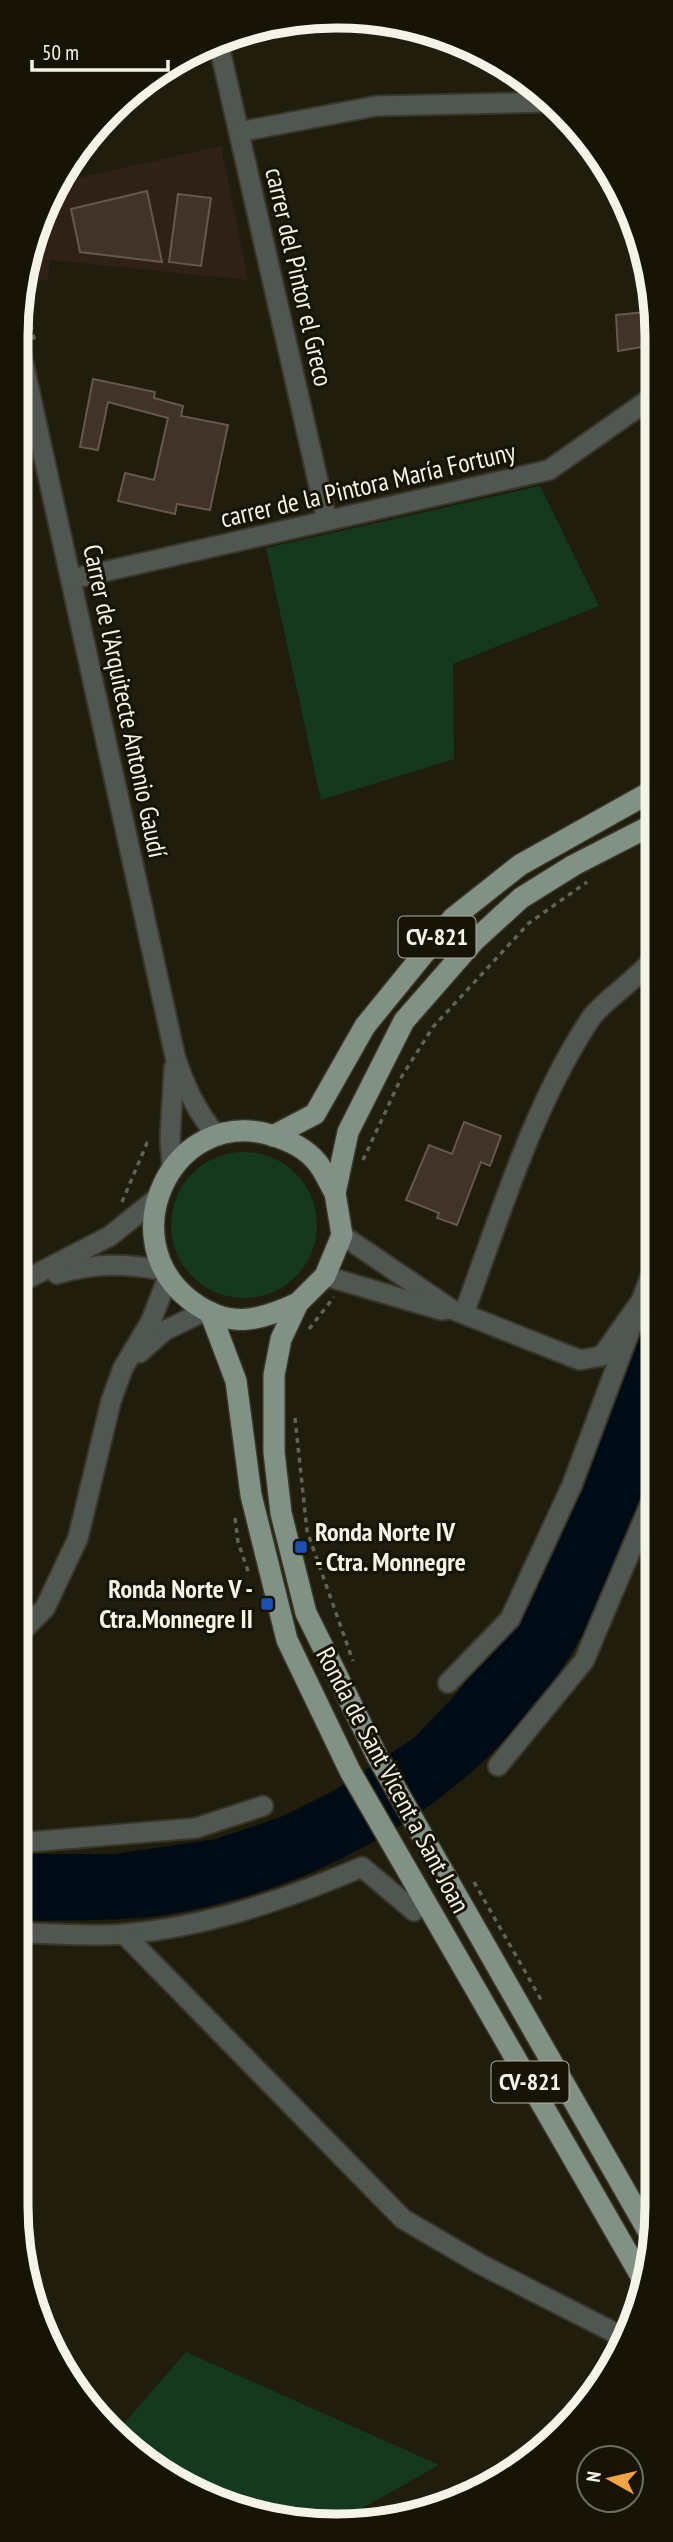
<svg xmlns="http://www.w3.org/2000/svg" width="673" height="2542" viewBox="0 0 673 2542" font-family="'PT Sans Narrow',sans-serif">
  <rect width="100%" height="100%" fill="#201d0d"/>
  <!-- education -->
  <path fill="#2f2115" d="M221,146L248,280L50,260L48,281L29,278L26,265L60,182Z"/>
  <!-- green -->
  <g fill="#14391f">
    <path d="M540,486L599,606L453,664L454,759L321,800L266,548Z"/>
    <circle cx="244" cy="1225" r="73"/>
    <path d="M186,2352L439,2465L334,2524L315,2526L195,2493L116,2433Z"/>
  </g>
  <!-- water -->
  <path fill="#000c15" d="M653,1290C653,1333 653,1375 653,1418C653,1436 655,1457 653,1476C649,1500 621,1553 610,1579C535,1756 377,1871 191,1910C136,1922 73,1921 17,1920V1854H114L216,1839L283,1816L335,1790L414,1738L455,1695L517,1616Z"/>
  <!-- building -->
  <g fill="#403327" stroke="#66584a" stroke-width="2">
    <path d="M147,191L162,262L80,252L71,209Z"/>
    <path d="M178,194L211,198L201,266L169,262Z"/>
    <path d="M655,311L654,345L618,351L616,315Z"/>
    <path d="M93,379L155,392L154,398L183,406L181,416L228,425L210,510L177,504L175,514L118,501L125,473L154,480L168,418L108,402L98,450L80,447Z"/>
    <path d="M464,1122L501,1136L490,1166L481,1162L457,1225L437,1218L439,1213L406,1200L429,1145L452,1154Z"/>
  </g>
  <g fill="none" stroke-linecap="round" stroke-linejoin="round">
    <defs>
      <g id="minor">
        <path d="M219,45L327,521"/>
        <path d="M239,132L376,106L549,102"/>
        <path d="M22,357L175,1056C185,1087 196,1111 217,1136"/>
        <path d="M72,579L549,470L654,396"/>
        <path d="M172,1165L170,1139L174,1068"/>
        <path d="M342,1235L451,1309L580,1360L602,1356L641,1301L572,1485L510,1619L448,1683"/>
        <path d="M57,1274C94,1263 123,1263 161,1270"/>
        <path d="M325,1276L441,1310L450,1309"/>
        <path d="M19,1283L110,1236L156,1199"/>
        <path d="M641,1301L653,1270"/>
        <path d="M464,1313C501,1214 532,1107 591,1018C603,1001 637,979 653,959"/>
        <path d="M139,1353L164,1331L205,1311"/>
        <path d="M18,1635L45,1608L78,1538L111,1401L123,1368L151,1321L168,1277"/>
        <path d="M498,1766L584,1661L652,1500"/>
        <path d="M17,1843L196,1828L263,1806"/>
        <path d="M17,1933C52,1933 89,1937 124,1934C207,1927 287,1899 362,1867L414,1911"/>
        <path d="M124,1934L403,2219L480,2264L625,2338"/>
      </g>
      <g id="major">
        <path d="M273,1136L315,1114L365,1026L453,918L520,865L654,790"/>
        <path d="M298,1303C257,1322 228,1329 190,1300C110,1238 173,1106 271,1135C288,1140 305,1148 316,1161C324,1170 329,1183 335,1193"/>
        <path d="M210,1312L236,1381L251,1495L287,1640L350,1771L645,2283"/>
        <path d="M651,2236L377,1756L306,1613L281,1513L274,1452V1375L281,1339L298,1303L325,1276L342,1235L335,1193L348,1132L404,1021L474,941L521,898L574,865L654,824"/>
      </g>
    </defs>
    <!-- minor casing -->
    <use href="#minor" stroke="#393727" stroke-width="23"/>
    <!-- major casing -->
    <use href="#major" stroke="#393727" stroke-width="24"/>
    <!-- path -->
    <g stroke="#646254" stroke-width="3.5" stroke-dasharray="5 5" stroke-linecap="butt">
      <path d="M22,286L35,343"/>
      <path d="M363,1160L402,1076L433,1027L529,923L587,882"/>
      <path d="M122,1202L147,1143L152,1142"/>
      <path d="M309,1329L334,1297"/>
      <path d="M295,1418L307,1531L353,1661"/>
      <path d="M235,1518L238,1542L249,1574"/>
      <path d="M474,1882L543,2003"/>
      <path d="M632,2297L637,2306"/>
    </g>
    <!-- minor -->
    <use href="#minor" stroke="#505752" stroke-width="19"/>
    <!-- major -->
    <use href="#major" stroke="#829186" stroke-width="21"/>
  </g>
  <!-- markers -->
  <g fill="#1a4fb4" stroke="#171405" stroke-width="2.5">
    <rect x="294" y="1540" width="14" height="14" rx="3.5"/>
    <rect x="260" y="1597" width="14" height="14" rx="3.5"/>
  </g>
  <g text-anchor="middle" stroke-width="6" stroke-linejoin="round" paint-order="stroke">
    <!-- shield labels -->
    <g fill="#171405" stroke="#b2b0a4" stroke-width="2">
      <rect x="398.5" y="916.5" width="77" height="41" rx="5"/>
      <rect x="491.5" y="2061.5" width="77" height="41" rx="5"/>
    </g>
    <g font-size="24" font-weight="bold" fill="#f4f3e8">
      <text x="437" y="945">CV-821</text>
      <text x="530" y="2090">CV-821</text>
    </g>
    <!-- street labels -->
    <g font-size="26" fill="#f4f3e8" stroke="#171405">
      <text transform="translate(299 277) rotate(77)" y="9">carrer del Pintor el Greco</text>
      <text transform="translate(368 485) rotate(-13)" y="9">carrer de la Pintora María Fortuny</text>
      <text transform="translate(125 701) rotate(78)" y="9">Carrer de l'Arquitecte Antonio Gaudí</text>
      <text transform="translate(393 1780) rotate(62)" y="9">Ronda de Sant Vicent a Sant Joan</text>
    </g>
    <!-- poi labels -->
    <g font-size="26" font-weight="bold" fill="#f4f3e8" stroke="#171405" text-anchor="start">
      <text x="315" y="1541">Ronda Norte IV<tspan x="315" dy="30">- Ctra. Monnegre</tspan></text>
      <text x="253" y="1598" text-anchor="end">Ronda Norte V -<tspan x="253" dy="30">Ctra.Monnegre II</tspan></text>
    </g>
  </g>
  <!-- crop -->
  <path d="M0 0H673V2542H0ZM336 28H337A308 308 0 0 1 645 336V2206A308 308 0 0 1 337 2514H336A308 308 0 0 1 28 2206V336A308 308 0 0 1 336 28Z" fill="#171405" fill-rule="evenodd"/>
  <path fill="none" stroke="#f4f3e8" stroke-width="9" d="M336 28H337A308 308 0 0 1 645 336V2206A308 308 0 0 1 337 2514H336A308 308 0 0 1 28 2206V336A308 308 0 0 1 336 28Z"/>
  <!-- north arrow -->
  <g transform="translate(610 2479) rotate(278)"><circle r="33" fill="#171405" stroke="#6f6d60" stroke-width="2"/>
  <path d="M0-5L12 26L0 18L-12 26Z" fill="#f4a443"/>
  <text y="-10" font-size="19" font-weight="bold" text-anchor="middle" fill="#f4f3e8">N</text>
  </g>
  <!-- scale -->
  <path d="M32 60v10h136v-10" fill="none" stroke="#f4f3e8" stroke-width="3.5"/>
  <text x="42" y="60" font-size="21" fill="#f4f3e8" stroke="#171405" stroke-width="5" paint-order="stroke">50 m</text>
</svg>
